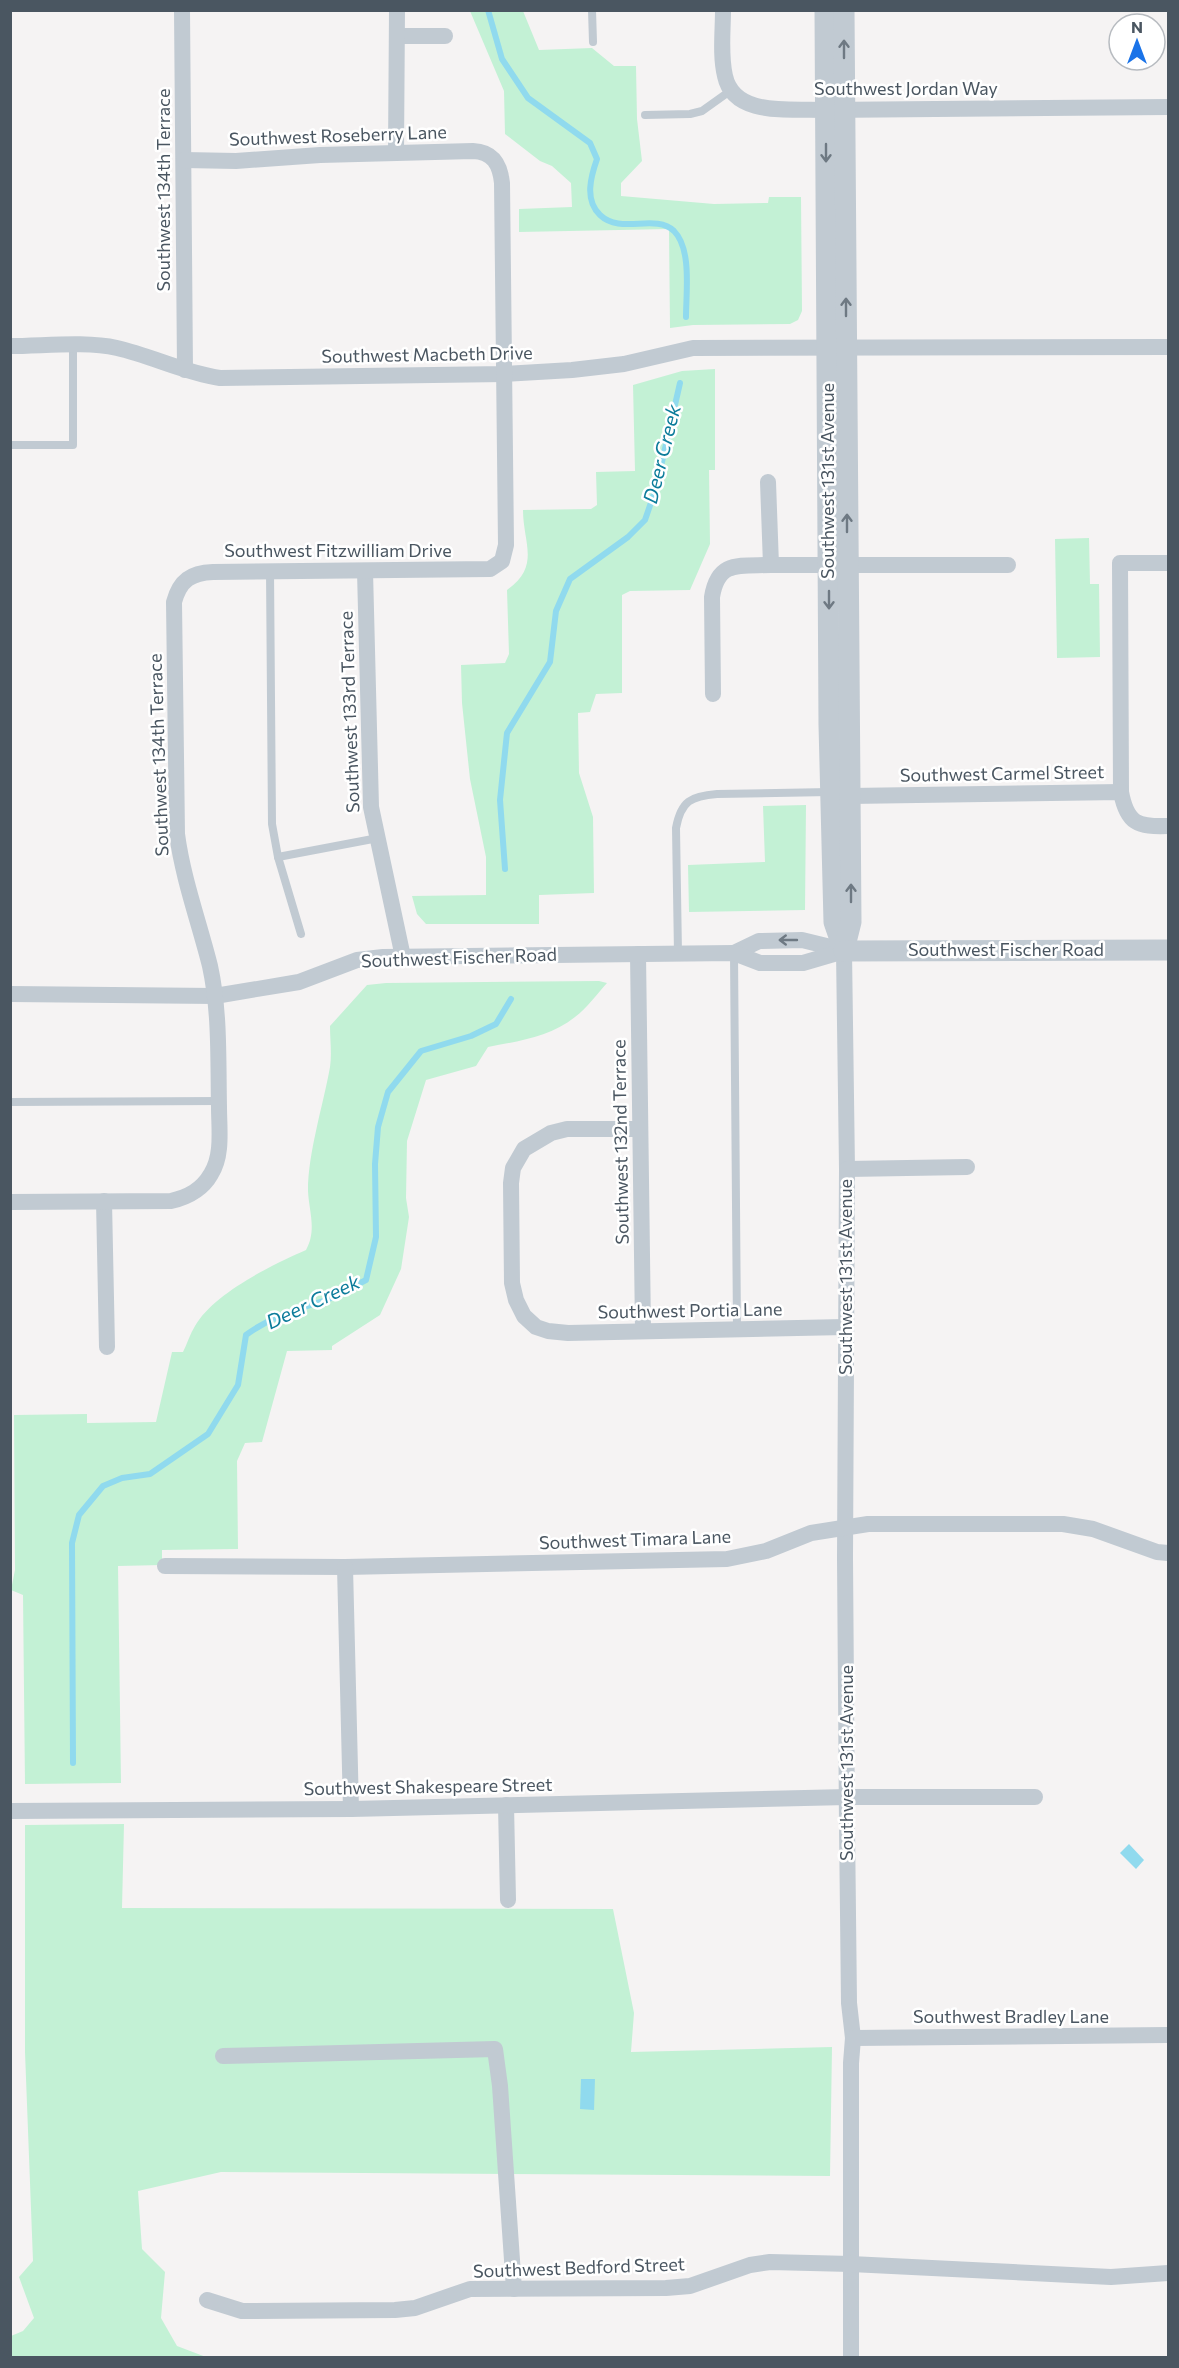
<svg xmlns="http://www.w3.org/2000/svg" width="1179" height="2368" viewBox="0 0 1179 2368" font-family="Commissioner,sans-serif">
  <rect width="100%" height="100%" fill="#f5f3f3"/>
  <!-- green -->
  <g fill="#c3f1d5">
    <path d="M470,11H523L539,50L592,48L614,66H636L637,119L642,161L621,183V196L714,204L768,203L769,197H801L802,311L798,320L790,324L693,325L670,328L669,229L519,232V209L572,207L571,183L552,166L540,161L505,134L504,91Z"/>
    <path d="M715,369V470H709L710,544L690,590L630,591L622,595V693L596,694L590,712L578,713L579,773L593,817L594,893L539,895V924H426L417,914L412,896L486,895V857L470,779L462,703L461,665L505,663L509,654L507,590C541,566 523,543 523,510L591,509L597,505L596,472L635,471L633,385L682,371Z"/>
    <path d="M1089,538L1090,584H1099L1100,657L1057,658L1055,539Z"/>
    <path d="M806,805L805,910L689,912L688,865L765,862L763,806Z"/>
    <path d="M599,981L607,983C597,994 587,1008 575,1017C550,1037 519,1041 488,1047L476,1066L426,1080L407,1141L406,1198L409,1217L401,1269L380,1315L332,1346V1350L287,1351L262,1442L245,1443L237,1461L238,1549L162,1550V1565L118,1566L121,1783L25,1784L23,1595L11,1590L15,1570L14,1415L87,1414V1423L156,1422L172,1352H183C187,1344 190,1334 195,1326C214,1293 272,1265 306,1250C317,1230 309,1212 308,1191C308,1153 323,1106 330,1067C332,1054 330,1039 330,1026L367,985L386,983Z"/>
    <path d="M124,1824L122,1908L613,1909L634,2013L631,2052L832,2047L830,2176L221,2172L138,2191L142,2249L165,2272L161,2318L177,2346L206,2357L11,2358V2336L23,2331L34,2318L19,2277L33,2261L25,2052V1825Z"/>
  </g>
  <!-- water -->
  <g fill="#90daee">
    <path d="M1129,1844L1144,1860L1136,1869L1120,1853Z"/>
    <path d="M581,2079H595L594,2110L580,2109Z"/>
  </g>
  <g fill="none" stroke-linecap="round" stroke-linejoin="round">
    <!-- stream -->
    <g stroke="#90daee" stroke-width="6">
      <path d="M488,10L502,59L528,98L590,143L597,159C591,176 584,200 600,215C621,235 655,213 674,231C692,249 686,293 686,317"/>
      <path d="M505,869L500,800L507,733L550,662L556,611L570,579L628,537L645,520L656,488L680,383"/>
      <path d="M73,1763L72,1543L79,1515L103,1486L122,1478L150,1474L208,1434L238,1385L246,1335C270,1317 295,1310 323,1301C338,1296 352,1287 366,1280L376,1237L375,1164L378,1127L388,1092L421,1051L471,1036L496,1024L511,999"/>
    </g>
    <!-- service -->
    <g stroke="#c1cad2" stroke-width="8">
      <path d="M592,10L593,42"/>
      <path d="M645,115L690,114L702,111L730,91"/>
      <path d="M10,445H73V346"/>
      <path d="M270,571L272,824L278,857L301,934"/>
      <path d="M278,857L378,838"/>
      <path d="M734,953L737,1329"/>
      <path d="M678,954L676,828C681,801 691,796 717,794L830,792"/>
      <path d="M10,1102L219,1101"/>
    </g>
    <!-- minor -->
    <g stroke="#c1cad2" stroke-width="16">
      <path d="M182,10L185,370"/>
      <path d="M723,10C723,32 720,55 725,76C734,118 792,108 825,110L1168,107"/>
      <path d="M397,36H445"/>
      <path d="M396,152L397,10"/>
      <path d="M10,346C44,346 85,341 117,348C152,356 185,373 220,378L505,374L572,370L624,364L693,348L1168,347"/>
      <path d="M768,482L771,565"/>
      <path d="M365,571L371,807L403,957"/>
      <path d="M713,694L712,597C718,560 739,566 771,565H1008"/>
      <path d="M1121,792L1120,563H1168"/>
      <path d="M850,796L1121,792C1127,824 1138,827 1168,826"/>
      <path d="M844,951L847,1169L845,1558L847,1825L849,2003L853,2038L851,2063V2358"/>
      <path d="M734,953L759,941L802,940L843,950"/>
      <path d="M638,954L643,1330"/>
      <path d="M10,994L215,996L299,982L357,960L383,957L734,953L760,963H803L844,951"/>
      <path d="M639,1129H567L551,1133L524,1149L513,1168L511,1183L512,1283L516,1300L524,1316L536,1327L548,1331L568,1333L845,1327"/>
      <path d="M847,1169L967,1167"/>
      <path d="M104,1201L107,1347"/>
      <path d="M10,1202L171,1201C188,1197 202,1190 211,1174C223,1155 219,1129 219,1107C218,1060 220,1012 210,966C199,922 183,879 177,834L174,602C180,580 191,573 213,572L490,569L502,561L506,545L502,183C500,164 493,152 473,151L320,155L236,161L184,160"/>
      <path d="M165,1566L345,1567L727,1559L766,1551L811,1533L868,1524H1063L1093,1529L1157,1552L1168,1553"/>
      <path d="M345,1567L351,1809"/>
      <path d="M506,1805L508,1900"/>
      <path d="M10,1811L351,1809L847,1797H1035"/>
      <path d="M853,2038L1168,2035"/>
      <path d="M223,2056L495,2049L500,2086L514,2289"/>
      <path d="M207,2300L242,2311L395,2310L415,2308L470,2289L666,2288L690,2286L750,2265L770,2262L851,2264L1111,2277L1168,2273"/>
    </g>
    <!-- tertiary -->
    <g stroke="#c1cad2" stroke-width="21">
      <path d="M825,10L829,725L834,922L844,951"/>
      <path d="M844,10L851,922L844,950"/>
      <path d="M844,951L1168,950"/>
    </g>
  </g>
  <!-- one-way arrows -->
  <defs><path id="oneway-shaft" d="M-6 0H5M1.5-3L5.5 0L1.5 3" fill="none" stroke-width="1.6" stroke-linecap="round" stroke-linejoin="round" transform="scale(1.5)"/></defs>
  <g stroke="#6e7983">
    <use href="#oneway-shaft" transform="translate(844 49) rotate(-90)"/>
    <use href="#oneway-shaft" transform="translate(826 153) rotate(90)"/>
    <use href="#oneway-shaft" transform="translate(846 307) rotate(-90)"/>
    <use href="#oneway-shaft" transform="translate(847 523) rotate(-90)"/>
    <use href="#oneway-shaft" transform="translate(829 600) rotate(90)"/>
    <use href="#oneway-shaft" transform="translate(851 893) rotate(-90)"/>
    <use href="#oneway-shaft" transform="translate(788 940) rotate(180)"/>
  </g>
  <g text-anchor="middle" stroke-width="5" stroke-linejoin="round" paint-order="stroke">
    <!-- street labels -->
    <g font-size="18" fill="#4a5661" stroke="#fff">
      <text x="906" y="95">Southwest Jordan Way</text>
      <text transform="translate(338 136) rotate(-2)" y="6">Southwest Roseberry Lane</text>
      <text transform="translate(164 190) rotate(-90)" y="6">Southwest 134th Terrace</text>
      <text transform="translate(427 355) rotate(-1)" y="6">Southwest Macbeth Drive</text>
      <text transform="translate(828 481) rotate(-90)" y="6">Southwest 131st Avenue</text>
      <text x="338" y="557">Southwest Fitzwilliam Drive</text>
      <text transform="translate(350 712) rotate(-92)" y="6">Southwest 133rd Terrace</text>
      <text transform="translate(159 755) rotate(-92)" y="6">Southwest 134th Terrace</text>
      <text transform="translate(1002 774) rotate(-1)" y="6">Southwest Carmel Street</text>
      <text x="1006" y="956">Southwest Fischer Road</text>
      <text transform="translate(459 958) rotate(-2)" y="6">Southwest Fischer Road</text>
      <text transform="translate(621 1142) rotate(-91)" y="6">Southwest 132nd Terrace</text>
      <text transform="translate(846 1277) rotate(-90)" y="6">Southwest 131st Avenue</text>
      <text transform="translate(690 1311) rotate(-1)" y="6">Southwest Portia Lane</text>
      <text transform="translate(635 1540) rotate(-2)" y="6">Southwest Timara Lane</text>
      <text transform="translate(847 1763) rotate(-90)" y="6">Southwest 131st Avenue</text>
      <text transform="translate(428 1787) rotate(-1)" y="6">Southwest Shakespeare Street</text>
      <text x="1011" y="2023">Southwest Bradley Lane</text>
      <text transform="translate(579 2268) rotate(-2)" y="6">Southwest Bedford Street</text>
    </g>
    <!-- water labels -->
    <g font-size="20" font-style="italic" fill="#0c7c9b" stroke="#fff">
      <text transform="translate(662 454) rotate(-76)" y="7">Deer Creek</text>
      <text transform="translate(313 1302) rotate(-25)" y="7">Deer Creek</text>
    </g>
  </g>
  <!-- border -->
  <rect width="1179" height="2368" fill="none" stroke="#4a5661" stroke-width="24"/>
  <!-- north arrow -->
  <g transform="translate(1137 42)"><circle r="28" fill="#ffffff" stroke="#b7bbc0" stroke-width="1.5"/>
  <path d="M0-4.5L10 22L0 15L-10 22Z" fill="#1a73e8"/>
  <text y="-9" font-size="16" font-weight="bold" text-anchor="middle" fill="#4a5661">N</text>
  </g>
</svg>
